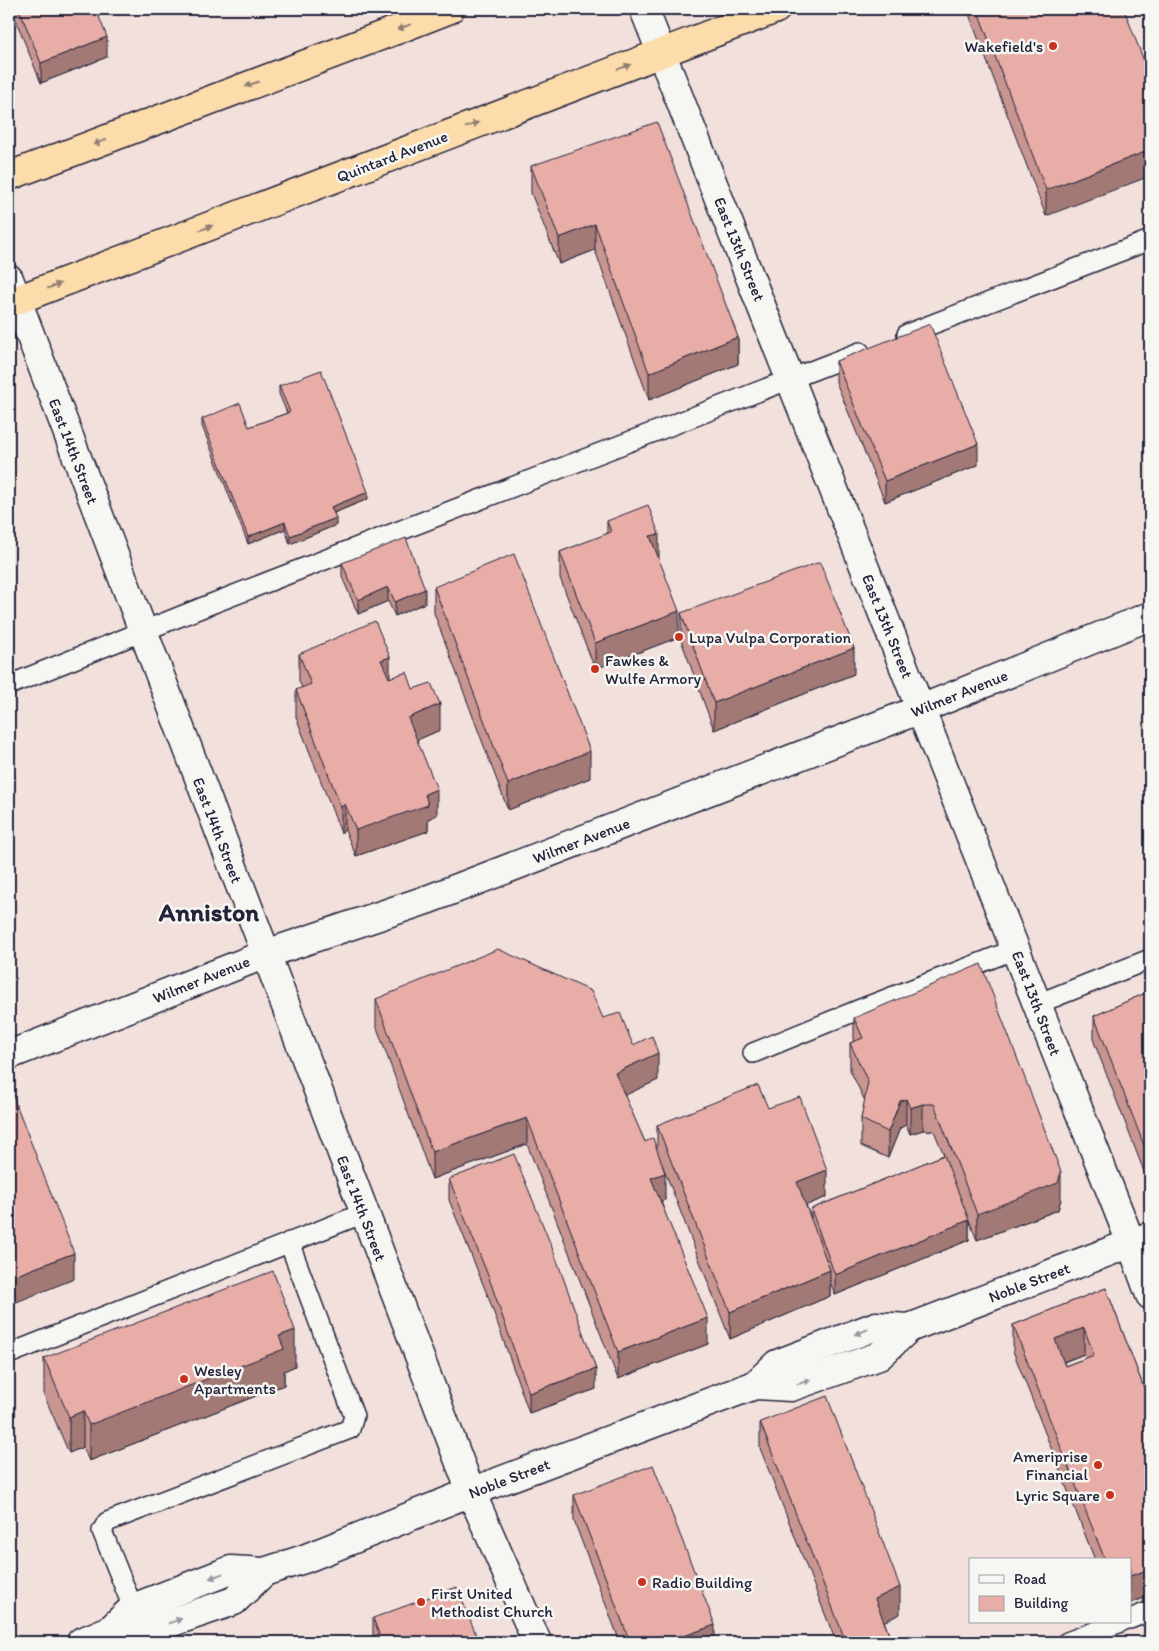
<svg xmlns="http://www.w3.org/2000/svg" width="1159" height="1651" viewBox="0 0 1159 1651" font-family="Itim,sans-serif">
  <rect width="100%" height="100%" fill="#f2e0dc"/>
  <filter id="ink" filterUnits="userSpaceOnUse"><feTurbulence type="fractalNoise" baseFrequency=".02" numOctaves="2"/><feDisplacementMap in="SourceGraphic" scale="10" xChannelSelector="R" yChannelSelector="G"/><feConvolveMatrix kernelMatrix="1 2 1 2 8 2 1 2 1" color-interpolation-filters="sRGB"/></filter>
  <g filter="url(#ink)">
    <g fill="none" stroke-linecap="round" stroke-linejoin="round">
      <defs>
        <g id="lane">
          <path d="M907,334L1150,240"/>
          <path d="M9,685L211,604L860,352"/>
          <path d="M1037,1004L1150,959"/>
          <path d="M753,1053L858,1010L1016,949"/>
          <path d="M9,1354L364,1213"/>
          <path d="M133,1608L102,1531L107,1522L350,1429L354,1416L289,1242"/>
          <path d="M1130,1619L1150,1611"/>
          <path d="M1067,1642L1121,1622"/>
        </g>
        <g id="street">
          <path d="M644,9L1037,1004L1131,1243L1150,1295"/>
          <path d="M9,1055L266,954L429,899L921,709L1150,616"/>
        </g>
        <g id="secondary">
          <path d="M9,279L471,1492L537,1642"/>
          <path d="M755,1385L777,1364L876,1326L909,1328L1150,1236"/>
          <path d="M110,1630L146,1631L234,1601L264,1572"/>
          <path d="M81,1642L110,1630L133,1608L231,1570L264,1572L304,1559L471,1492L755,1385L791,1387L879,1356L909,1328"/>
        </g>
        <g id="highway">
          <path d="M9,176L399,29L450,9"/>
          <path d="M9,303L776,9"/>
        </g>
      </defs>
      <!-- lane casing -->
      <use href="#lane" stroke="#22223b" stroke-width="22"/>
      <!-- street casing -->
      <use href="#street" stroke="#22223b" stroke-width="31"/>
      <!-- secondary casing -->
      <use href="#secondary" stroke="#22223b" stroke-width="31"/>
      <!-- highway casing -->
      <use href="#highway" stroke="#22223b" stroke-width="31"/>
      <!-- lane -->
      <use href="#lane" stroke="#f6f6f2" stroke-width="19"/>
      <!-- street -->
      <use href="#street" stroke="#f6f6f2" stroke-width="28"/>
      <!-- secondary -->
      <use href="#secondary" stroke="#f6f6f2" stroke-width="28"/>
      <!-- highway -->
      <use href="#highway" stroke="#fddcac" stroke-width="28"/>
    </g>
    <!-- wall -->
    <g fill="#c89590" stroke="#22223b" fill-rule="evenodd">
      <path d="M14,9H96L107,57L41,83L14,16Z"/>
      <path d="M967,9H1124L1046,216Z"/>
      <path d="M531,166L738,337V364L649,400L595,250L559,264L531,193Z"/>
      <path d="M836,361L978,465L885,502L836,382Z"/>
      <path d="M279,386L368,499L334,513L336,525L290,544L285,529L248,544L202,426V419L249,427L287,413L279,394Z"/>
      <path d="M607,521L659,560L679,637L595,669L560,578V552L607,534Z"/>
      <path d="M342,563L425,603L395,616L388,601L358,614L342,577Z"/>
      <path d="M434,587L590,778L508,810L434,613Z"/>
      <path d="M681,613L854,674L714,730L681,640Z"/>
      <path d="M299,654L390,678L413,689L440,730L417,740L437,815L428,819V831L356,856L345,830L341,833L296,717V690L302,688L299,681Z"/>
      <path d="M1150,991L1145,1174L1094,1042V1016Z"/>
      <path d="M376,999L603,1018L633,1045L658,1080L624,1095L645,1142L657,1148V1125L768,1108L827,1197L806,1205L811,1218V1209L944,1155L934,1131L923,1130L910,1134L906,1125L900,1128L888,1158L861,1146V1119L865,1101L850,1070V1043L854,1041V1018L1061,1199L1058,1210L977,1240L969,1220V1240L835,1295L830,1281V1296L730,1339L662,1164L665,1200L661,1201L708,1344L618,1379L527,1144L432,1179L376,1025Z"/>
      <path d="M449,1179L596,1389L529,1413L489,1299L449,1200Z"/>
      <path d="M1106,1288L1150,1404V1596L1130,1603V1560H1095L1013,1351V1325ZM1084,1354L1086,1358L1065,1366L1064,1362Z"/>
      <path d="M44,1358L295,1366L284,1371V1385L89,1461L83,1447L69,1453L44,1395Z"/>
      <path d="M760,1422L900,1614L884,1621L892,1642H836L760,1448Z"/>
      <path d="M574,1495L715,1642H620L574,1521Z"/>
      <path d="M373,1618L479,1642L373,1636Z"/>
    </g>
    <!-- shaded-wall -->
    <g fill="#a27975" stroke="#22223b">
      <path d="M107,37V57L41,83V63Z"/>
      <path d="M1150,150V176L1046,216V190Z"/>
      <path d="M595,224V250L559,264V238Z"/>
      <path d="M738,337V364L649,400V373Z"/>
      <path d="M978,444V465L885,502V481Z"/>
      <path d="M368,492V499L331,514V507Z"/>
      <path d="M336,518V525L290,544V536Z"/>
      <path d="M285,522V529L248,544V537Z"/>
      <path d="M659,534V560L650,536Z"/>
      <path d="M388,587V601L358,614V600Z"/>
      <path d="M425,589V603L395,616V602Z"/>
      <path d="M679,611V637L595,669V643Z"/>
      <path d="M854,648V674L714,730V703Z"/>
      <path d="M390,657V684L381,660Z"/>
      <path d="M440,704V730L408,744V718Z"/>
      <path d="M590,751V778L508,810V784Z"/>
      <path d="M437,789V815L428,819V831L356,856V830L425,794Z"/>
      <path d="M345,804V830L341,833V807Z"/>
      <path d="M658,1053V1080L615,1100V1073Z"/>
      <path d="M906,1099V1125L900,1128L888,1158V1132L900,1101Z"/>
      <path d="M923,1104V1130L910,1134V1108Z"/>
      <path d="M527,1118V1144L432,1179V1152Z"/>
      <path d="M1150,1146V1172L1145,1174V1148Z"/>
      <path d="M827,1170V1197L797,1209V1182Z"/>
      <path d="M1061,1172V1199L1058,1210L977,1240V1214Z"/>
      <path d="M665,1173V1200L651,1204V1178Z"/>
      <path d="M969,1220V1240L835,1295V1275Z"/>
      <path d="M74,1253V1279L9,1305V1278Z"/>
      <path d="M830,1270V1296L730,1339V1312Z"/>
      <path d="M708,1318V1344L618,1379V1352Z"/>
      <path d="M1084,1328V1354L1055,1365V1339Z"/>
      <path d="M295,1330V1366L284,1371V1385L89,1461V1425L279,1336Z"/>
      <path d="M596,1369V1389L529,1413V1393Z"/>
      <path d="M83,1411V1447L69,1453V1417Z"/>
      <path d="M1150,1569V1596L1130,1603V1576Z"/>
      <path d="M900,1587V1614L875,1626V1599Z"/>
      <path d="M715,1625V1642H667Z"/>
    </g>
    <!-- building -->
    <g fill="#e8ada7" stroke="#22223b" fill-rule="evenodd">
      <path d="M19,9H96L107,37L41,63Z"/>
      <path d="M977,9H1124L1150,77V150L1046,190Z"/>
      <path d="M657,122L738,337L649,373L595,224L559,238L531,166Z"/>
      <path d="M930,324L978,444L885,481L836,361Z"/>
      <path d="M321,370L368,492L331,507L336,518L290,536L285,522L248,537L202,419L240,403L249,427L290,412L279,386Z"/>
      <path d="M648,505L659,534L650,536L679,611L595,643L560,552L611,532L607,521Z"/>
      <path d="M406,538L425,589L395,602L388,587L358,600L342,563Z"/>
      <path d="M514,554L590,751L508,784L434,587Z"/>
      <path d="M820,562L854,648L714,703L681,613Z"/>
      <path d="M375,621L390,657L381,660L389,678L407,672L413,689L431,683L440,704L408,718L437,789L425,794L428,805L356,830L345,804L341,807L296,690L311,684L299,654Z"/>
      <path d="M498,949L591,991L603,1018L620,1013L633,1045L652,1036L658,1053L615,1073L645,1142L653,1138L665,1173L651,1178L708,1318L618,1352L527,1118L432,1152L376,999Z"/>
      <path d="M981,964L1061,1172L1058,1183L977,1214L934,1104H923L910,1108L906,1099L900,1101L888,1132L861,1119L868,1082L850,1043L863,1038L854,1018Z"/>
      <path d="M1150,991V1146L1145,1148L1094,1016Z"/>
      <path d="M758,1085L768,1108L800,1097L827,1170L797,1182L830,1270L730,1312L657,1125Z"/>
      <path d="M9,1086L74,1253L9,1278Z"/>
      <path d="M514,1154L555,1255L596,1369L529,1393L489,1278L449,1179Z"/>
      <path d="M944,1155L969,1220L835,1275L811,1209Z"/>
      <path d="M273,1271L295,1330L279,1336L284,1349L89,1425L83,1411L69,1417L44,1358Z"/>
      <path d="M1106,1288L1150,1404V1569L1130,1576V1560H1105L1013,1325ZM1084,1328L1094,1355L1065,1366L1055,1339Z"/>
      <path d="M827,1396L900,1587L875,1599L892,1642H846L760,1422Z"/>
      <path d="M653,1465L715,1625L667,1642H630L574,1495Z"/>
      <path d="M457,1587L479,1642H357L379,1634L373,1618Z"/>
      <path d="M349,1638L351,1642H337Z"/>
    </g>
    <!-- one-way arrows -->
    <defs><path id="oneway-solid" d="M-6-.8H1V-3.2L6.5 0L1 3.2V.8H-6Z" transform="scale(1.25)"/></defs>
    <g fill="#907f74">
      <use href="#oneway-solid" transform="translate(404 27) rotate(158)"/>
      <use href="#oneway-solid" transform="translate(624 67) rotate(-21)"/>
      <use href="#oneway-solid" transform="translate(252 84) rotate(159)"/>
      <use href="#oneway-solid" transform="translate(472 125) rotate(-21)"/>
      <use href="#oneway-solid" transform="translate(100 142) rotate(159)"/>
      <use href="#oneway-solid" transform="translate(206 228) rotate(-21)"/>
      <use href="#oneway-solid" transform="translate(54 286) rotate(-21)"/>
    </g>
    <g fill="#9797a0">
      <use href="#oneway-solid" transform="translate(861 1332) rotate(159)"/>
      <use href="#oneway-solid" transform="translate(804 1382) rotate(-19)"/>
      <use href="#oneway-solid" transform="translate(216 1576) rotate(159)"/>
      <use href="#oneway-solid" transform="translate(175 1621) rotate(-19)"/>
    </g>
  </g>
  <!-- markers -->
  <g fill="#c8321e" stroke="#f6f6f2" stroke-width="2">
    <circle cx="1053" cy="46" r="5"/>
    <circle cx="679" cy="637" r="5"/>
    <circle cx="595" cy="669" r="5"/>
    <circle cx="184" cy="1379" r="5"/>
    <circle cx="1098" cy="1465" r="5"/>
    <circle cx="1110" cy="1495" r="5"/>
    <circle cx="642" cy="1582" r="5"/>
    <circle cx="421" cy="1602" r="5"/>
  </g>
  <g text-anchor="middle" stroke-width="5" stroke-linejoin="round" paint-order="stroke">
    <!-- poi labels -->
    <g font-size="16" fill="#22223b" stroke="#f6f6f2" text-anchor="start">
      <text x="1043" y="52" text-anchor="end">Wakefield's</text>
      <text x="689" y="643">Lupa Vulpa Corporation</text>
      <text x="605" y="666">Fawkes &amp;<tspan x="605" dy="18">Wulfe Armory</tspan></text>
      <text x="194" y="1376">Wesley<tspan x="194" dy="18">Apartments</tspan></text>
      <text x="1088" y="1462" text-anchor="end">Ameriprise<tspan x="1088" dy="18">Financial</tspan></text>
      <text x="1100" y="1501" text-anchor="end">Lyric Square</text>
      <text x="652" y="1588">Radio Building</text>
      <text x="431" y="1599">First United<tspan x="431" dy="18">Methodist Church</tspan></text>
    </g>
    <!-- street labels -->
    <g font-size="16" fill="#22223b" stroke="#f6f6f2">
      <text transform="translate(392 156) rotate(-21)" y="6">Quintard Avenue</text>
      <text transform="translate(740 249) rotate(68)" y="6">East 13th Street</text>
      <text transform="translate(74 451) rotate(69)" y="6">East 14th Street</text>
      <text transform="translate(888 626) rotate(68)" y="6">East 13th Street</text>
      <text transform="translate(959 693) rotate(-22)" y="6">Wilmer Avenue</text>
      <text transform="translate(218 830) rotate(69)" y="6">East 14th Street</text>
      <text transform="translate(581 840) rotate(-21)" y="6">Wilmer Avenue</text>
      <text transform="translate(201 979) rotate(-22)" y="6">Wilmer Avenue</text>
      <text transform="translate(1037 1003) rotate(69)" y="6">East 13th Street</text>
      <text transform="translate(362 1208) rotate(69)" y="6">East 14th Street</text>
      <text transform="translate(1029 1282) rotate(-21)" y="6">Noble Street</text>
      <text transform="translate(509 1478) rotate(-21)" y="6">Noble Street</text>
    </g>
    <!-- town labels -->
    <g font-size="26" font-weight="bold" fill="#22223b" stroke="#f6f6f2">
      <text x="209" y="921">Anniston</text>
    </g>
  </g>
  <!-- margin -->
  <rect width="1159" height="1651" fill="none" stroke="#f6f6f2" stroke-width="30"/>
  <rect x="15" y="15" width="1129" height="1621" fill="none" stroke="#22223b" stroke-width="2" filter="url(#ink)"/>
  <!-- legend -->
  <rect x="969" y="1558" width="162" height="65" fill="#f6f6f2" stroke="#a1a1a9"/>
  <rect x="979" y="1575" width="25" height="8" fill="#f6f6f2" stroke="#a1a1a9"/>
  <text x="1014" y="1584" font-size="15" fill="#22223b">Road</text>
  <rect x="979" y="1596" width="25" height="15" fill="#e8ada7" stroke="#a1a1a9"/>
  <text x="1014" y="1608" font-size="15" fill="#22223b">Building</text>
</svg>
